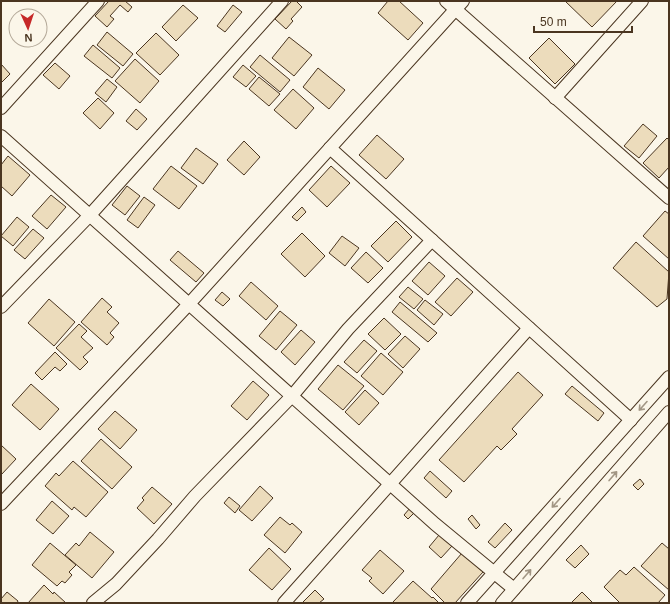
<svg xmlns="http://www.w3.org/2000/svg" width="670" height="604" viewBox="0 0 670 604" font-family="Arial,sans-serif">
  <rect width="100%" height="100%" fill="#fbf6e9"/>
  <!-- building -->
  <g fill="#ecdcbc" stroke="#4a3520">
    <path d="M109,1H125L132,7L128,12L120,5L110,16L114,19L107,27L95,16Z"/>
    <path d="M292,1H296L302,7L291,19L293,21L286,29L275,19Z"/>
    <path d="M388,1H399L423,23L408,40L378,13Z"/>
    <path d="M565,1H617L592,27Z"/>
    <path d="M183,5L198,18L176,41L162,27Z"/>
    <path d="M233,5L242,12L225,32L217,26Z"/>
    <path d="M107,32L133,54L123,66L97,45Z"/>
    <path d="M156,33L179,55L160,75L136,53Z"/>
    <path d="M289,37L312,55L294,76L272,58Z"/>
    <path d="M549,38L575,64L555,84L529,58Z"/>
    <path d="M93,45L120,68L112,78L84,56Z"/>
    <path d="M260,55L290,80L280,92L250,67Z"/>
    <path d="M135,59L159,81L140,103L115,81Z"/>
    <path d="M55,63L70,76L59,89L43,75Z"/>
    <path d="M1,64L10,74L1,83Z"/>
    <path d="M243,65L256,76L246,87L233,77Z"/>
    <path d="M318,68L345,90L329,109L303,87Z"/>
    <path d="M259,77L280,94L269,106L249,89Z"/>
    <path d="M107,79L117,87L106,102L95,93Z"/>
    <path d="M293,89L314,108L296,129L274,110Z"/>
    <path d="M98,98L114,113L100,129L83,113Z"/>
    <path d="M136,109L147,119L137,130L126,121Z"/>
    <path d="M643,124L657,136L639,158L624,146Z"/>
    <path d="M377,135L404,159L386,179L359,155Z"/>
    <path d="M667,138L669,140V167L659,178L643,163Z"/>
    <path d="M244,141L260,157L244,175L227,160Z"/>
    <path d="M196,148L218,164L203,184L181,168Z"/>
    <path d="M8,156L30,175L12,196L1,186V165Z"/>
    <path d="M171,166L197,186L179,209L153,189Z"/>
    <path d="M331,166L350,183L327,207L309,190Z"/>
    <path d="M127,186L140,196L125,215L112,205Z"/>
    <path d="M51,195L66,207L47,229L32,216Z"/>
    <path d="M144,197L155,205L138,228L127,220Z"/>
    <path d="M302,207L306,212L297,221L292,217Z"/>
    <path d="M665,211L669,214V259L643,236Z"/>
    <path d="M17,217L29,227L13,246L1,236Z"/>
    <path d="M396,221L412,237L388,262L371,246Z"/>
    <path d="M33,229L44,238L25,259L14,250Z"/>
    <path d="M302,233L325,256L305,277L281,254Z"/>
    <path d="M342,236L359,248L345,266L329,253Z"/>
    <path d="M636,242L669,272L667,299L657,307L613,268Z"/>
    <path d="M178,251L204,273L196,282L170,260Z"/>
    <path d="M366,252L383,268L368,283L351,268Z"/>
    <path d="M429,262L445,276L428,295L412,281Z"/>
    <path d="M457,278L473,292L451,316L435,302Z"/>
    <path d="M251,282L278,306L266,320L239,296Z"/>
    <path d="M408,287L423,299L414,309L399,297Z"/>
    <path d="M222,292L230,299L223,306L215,300Z"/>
    <path d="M102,298L112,307L107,312L119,323L110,333L114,337L107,345L81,322Z"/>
    <path d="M49,299L75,322L54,346L28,323Z"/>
    <path d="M425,300L443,314L434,325L417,310Z"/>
    <path d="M400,302L437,333L428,342L392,312Z"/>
    <path d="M280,311L297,325L276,350L259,336Z"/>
    <path d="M384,318L401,334L385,350L368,334Z"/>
    <path d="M79,324L87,331L81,337L93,348L83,357L88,362L80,370L56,348Z"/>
    <path d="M301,330L315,342L295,365L281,352Z"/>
    <path d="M405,336L420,349L403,368L388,354Z"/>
    <path d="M364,340L377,351L357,373L344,362Z"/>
    <path d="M55,352L67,364L60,371L55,367L42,380L35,373Z"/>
    <path d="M381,353L403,372L383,395L361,376Z"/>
    <path d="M338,365L364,386L343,410L318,389Z"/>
    <path d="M518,372L543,395L512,429L517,434L501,450L497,446L464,482L439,460Z"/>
    <path d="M253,381L269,395L247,420L231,406Z"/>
    <path d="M31,384L59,409L40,430L12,405Z"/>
    <path d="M572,386L604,413L598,421L565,394Z"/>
    <path d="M365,390L379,403L359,425L345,412Z"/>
    <path d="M115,411L137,430L120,449L98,429Z"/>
    <path d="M101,439L132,467L112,489L81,461Z"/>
    <path d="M1,445L16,459L1,475Z"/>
    <path d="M73,461L108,492L86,517L74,507L72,510L45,486L56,473L59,476Z"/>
    <path d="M430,471L452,491L446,498L424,478Z"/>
    <path d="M640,479L644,484L638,490L633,485Z"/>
    <path d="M260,486L273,498L252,521L239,510Z"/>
    <path d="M152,487L172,504L154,524L137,508L144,500L142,498Z"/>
    <path d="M229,497L240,506L235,513L224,503Z"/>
    <path d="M52,501L69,516L53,534L36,520Z"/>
    <path d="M410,508L415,512L408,519L404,515Z"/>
    <path d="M472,515L480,525L476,529L468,519Z"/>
    <path d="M280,517L290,525L292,523L302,532L285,553L264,535Z"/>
    <path d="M505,523L512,530L495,548L488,542Z"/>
    <path d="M90,532L114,552L92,578L65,555L76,543L79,546Z"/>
    <path d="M439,535L452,546L441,558L429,547Z"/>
    <path d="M50,543L76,565L69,572L72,575L65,583L62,581L57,586L32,565Z"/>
    <path d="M662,543L669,549V590L641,566Z"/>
    <path d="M581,545L589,554L575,568L566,560Z"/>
    <path d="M269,548L291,569L272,590L249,570Z"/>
    <path d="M380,550L404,571L383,594L369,581L372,578L362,570Z"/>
    <path d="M462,553L483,572L455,603H445L431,589Z"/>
    <path d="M634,567L665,595L658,603H620L604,587L620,570L626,575Z"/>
    <path d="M413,581L432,598L433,597L439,603H395L393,602Z"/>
    <path d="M44,585L53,594L54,592L66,603H28Z"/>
    <path d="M315,590L324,599L319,603H302Z"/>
    <path d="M7,592L18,601L17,603H1V599Z"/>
    <path d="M582,592L593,603H571Z"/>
  </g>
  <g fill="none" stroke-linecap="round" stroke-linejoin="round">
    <defs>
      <g id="street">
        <path d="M446,1L669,198"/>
        <path d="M555,98L642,1"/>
        <path d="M1,108L98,1"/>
        <path d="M1,136L435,524L514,589"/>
        <path d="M330,148L631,420"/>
        <path d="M1,307L90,215L282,1"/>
        <path d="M1,504L189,304L463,1"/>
        <path d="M93,603L116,584L158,539L195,496L292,396L348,329L432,240"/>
        <path d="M284,603L529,328"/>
        <path d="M467,603L669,377"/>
        <path d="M502,603L669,412"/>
      </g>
    </defs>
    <!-- street casing -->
    <use href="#street" stroke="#4a3520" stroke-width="14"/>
    <!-- street -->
    <use href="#street" stroke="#fbf6e9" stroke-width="12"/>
  </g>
  <!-- one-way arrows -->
  <defs><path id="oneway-shaft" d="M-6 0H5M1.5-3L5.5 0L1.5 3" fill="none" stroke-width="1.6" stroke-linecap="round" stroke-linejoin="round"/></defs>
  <g stroke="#a29684">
    <use href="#oneway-shaft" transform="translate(643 406) rotate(132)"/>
    <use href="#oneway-shaft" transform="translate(613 476) rotate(-49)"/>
    <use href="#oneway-shaft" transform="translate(556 503) rotate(132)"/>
    <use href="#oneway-shaft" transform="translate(527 574) rotate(-49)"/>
  </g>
  <!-- border -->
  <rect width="670" height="604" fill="none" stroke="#4a3520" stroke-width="4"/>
  <!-- north arrow -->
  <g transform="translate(28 28) rotate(177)"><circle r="19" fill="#fbf6e9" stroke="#b4a999"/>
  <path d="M0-3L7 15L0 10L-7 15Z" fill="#c62828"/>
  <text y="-6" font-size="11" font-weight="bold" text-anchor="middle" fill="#4a3520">N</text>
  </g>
  <!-- scale -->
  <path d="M534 26v6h98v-6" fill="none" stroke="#4a3520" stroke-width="2"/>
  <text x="540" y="26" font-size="12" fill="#4a3520" stroke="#fbf6e9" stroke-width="3" paint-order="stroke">50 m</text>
</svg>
